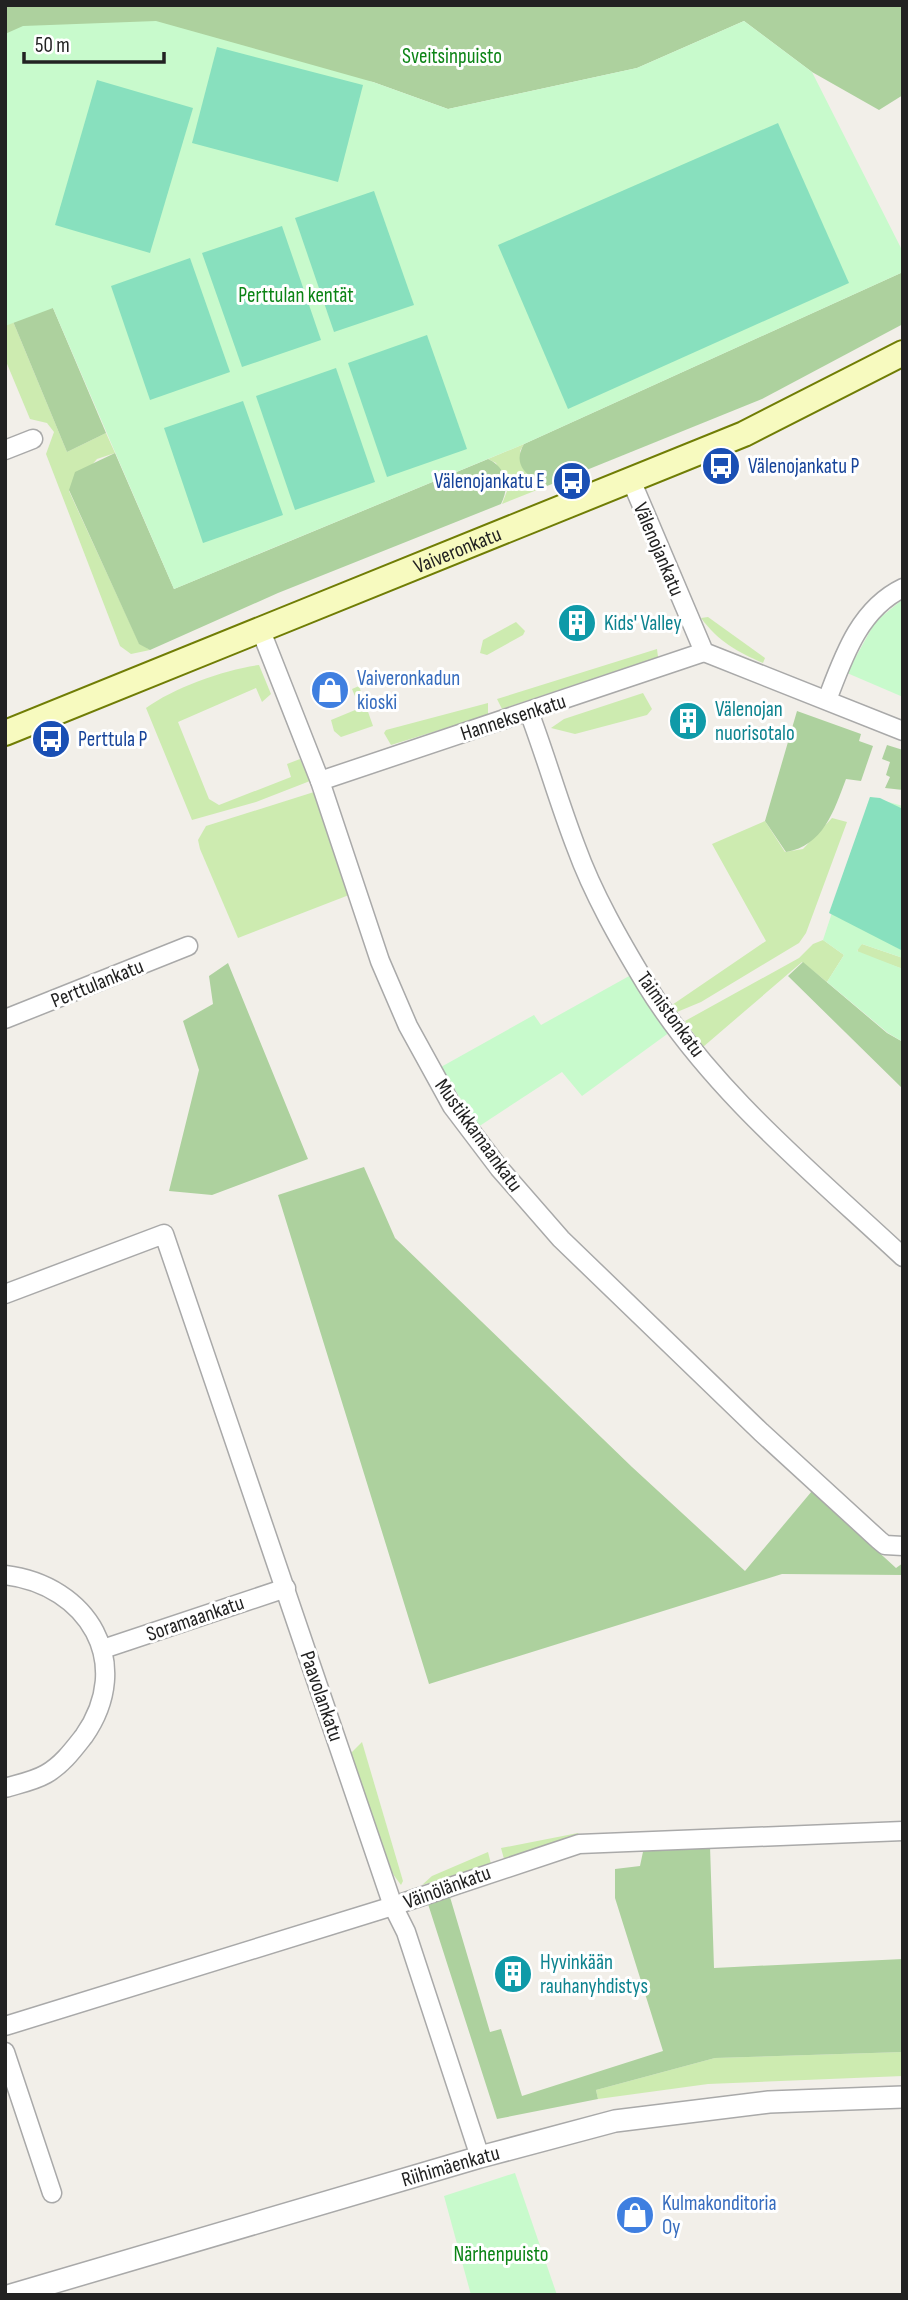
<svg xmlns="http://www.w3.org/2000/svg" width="908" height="2300" viewBox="0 0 908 2300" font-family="'Sofia Sans Condensed',sans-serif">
  <rect width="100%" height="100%" fill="#f2efe9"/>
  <!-- grass -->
  <g fill="#cdebb0">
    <path d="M5,302L67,452L106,433L115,453L97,459L69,491L139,643L150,650L131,654L120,646L46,454L54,432L47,423L30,419L5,359Z"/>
    <path d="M524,444L520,451L528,478L547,486L502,504L507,491L496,463L488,459Z"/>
    <path d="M708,617L765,658L763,663C737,652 718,641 701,618Z"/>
    <path d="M516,622L525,631L523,635L487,655L480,653L483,640Z"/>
    <path d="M657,649L658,657L502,709L497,699Z"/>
    <path d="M259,665L271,694L262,702L256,688L178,722L209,799L219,805L291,777L287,764L300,759L310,781L256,802L192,820L146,708C173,688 226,669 259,665Z"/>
    <path d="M359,686L373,726L341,737L334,731L331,720L360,708L352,689Z"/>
    <path d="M643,693L652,709L647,715L575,734L551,728L564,719Z"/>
    <path d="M488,703V715L391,745L384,733L386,730Z"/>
    <path d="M314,792L349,895L238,938L200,849L198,840L206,826Z"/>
    <path d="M832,818L847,822L806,933L799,943L701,1002L677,1012L672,1005L766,941L712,844L765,821L785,852L803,849Z"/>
    <path d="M823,940L844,955L827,982L802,962L703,1047L685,1021L799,958L813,944Z"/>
    <path d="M862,944L903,958V969L858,953L857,947Z"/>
    <path d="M362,1742L403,1881L401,1885L390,1870L350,1754Z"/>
    <path d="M578,1833L579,1835L504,1859L501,1848Z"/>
    <path d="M488,1852L491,1864L422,1885L432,1876Z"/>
    <path d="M903,2052V2076L708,2084L598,2099L596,2090L715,2058Z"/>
  </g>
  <!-- forest -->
  <g fill="#add19e">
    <path d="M5,5H903V95L879,110L812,72L744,21L637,68L448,109L373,82L5,34Z"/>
    <path d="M903,272V324L762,399L547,486C529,478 511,466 524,444Z"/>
    <path d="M5,302L53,308L106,433L67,452Z"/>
    <path d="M115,453L174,589L488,459C507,468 510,486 501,504L278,593L150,650L139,644L69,490L75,472Z"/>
    <path d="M797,711L861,734L859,741L873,746L861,781L846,779C834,811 823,846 786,852L765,821Z"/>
    <path d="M887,745L903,750V790L885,788L890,777L886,775L890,762L882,759Z"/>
    <path d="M803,962L887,1033L903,1042V1089L788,976Z"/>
    <path d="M228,963L308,1159L212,1195L169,1191L199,1070L183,1021L213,1004L209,976Z"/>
    <path d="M364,1167L395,1238L632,1467L745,1571L812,1491L896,1568L903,1563V1575L782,1574L429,1684L278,1195Z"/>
    <path d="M710,1846L714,1968L903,1959V2052L715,2058L596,2090L598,2099L497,2119L428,1904L450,1897L490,2032L501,2029L522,2096L663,2051L615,1898V1869L640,1866L644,1847Z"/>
  </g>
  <!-- park -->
  <g fill="#c8facc">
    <path d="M156,21L373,82L448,109L637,68L744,21L812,72L903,252V272L524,444L174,589L53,308L5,326V34L23,26Z"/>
    <path d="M903,599V697L847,673L875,622Z"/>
    <path d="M870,797L903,806V958L862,944L857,951L903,969V1042L888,1033L827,982L844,955L823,940Z"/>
    <path d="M631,975L670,1032L582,1096L562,1072L478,1127L441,1067L534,1015L541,1025Z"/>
    <path d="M515,2173L557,2295H471L444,2196Z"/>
  </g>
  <!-- pitch -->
  <g fill="#88e0be">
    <path d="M217,47L363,85L338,182L192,143Z"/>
    <path d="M97,80L193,108L150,253L55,225Z"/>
    <path d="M778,123L849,283L568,409L498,245Z"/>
    <path d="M374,191L414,305L334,332L295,218Z"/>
    <path d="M282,226L321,340L242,367L202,253Z"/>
    <path d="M190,258L230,372L150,400L111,286Z"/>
    <path d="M427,335L467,449L387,477L348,363Z"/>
    <path d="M336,368L375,482L295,510L256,396Z"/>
    <path d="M243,401L283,515L203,543L164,428Z"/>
    <path d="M870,797L880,798L903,809V951L829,913Z"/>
  </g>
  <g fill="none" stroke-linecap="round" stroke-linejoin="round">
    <defs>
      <g id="minor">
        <path d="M5,450L33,439"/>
        <path d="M631,480L704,652L903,731"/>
        <path d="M261,631L320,781L380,961L408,1026L452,1106L499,1168L561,1239L761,1432L879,1540L885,1545L903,1546"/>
        <path d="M827,700C843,658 859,609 903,588"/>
        <path d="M529,712C546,757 559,803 576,847C593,894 620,941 646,984C711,1090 813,1173 903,1257"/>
        <path d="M320,781L704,652"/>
        <path d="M5,1019L188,946"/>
        <path d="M5,1294L164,1234L393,1906L406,1932L480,2157"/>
        <path d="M5,1575C88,1585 135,1663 84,1736C73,1750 62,1765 46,1774C34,1781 18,1784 5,1788"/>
        <path d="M103,1649L286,1588"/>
        <path d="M5,2026L393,1906L579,1844L903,1831"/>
        <path d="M5,2052L52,2193"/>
      </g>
      <g id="tertiary">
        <path id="s1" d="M11,2295L480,2157L615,2121L769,2102L903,2097"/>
      </g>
      <g id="secondary">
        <path id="s2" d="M5,733L744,434L903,353"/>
      </g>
    </defs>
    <!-- minor casing -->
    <use href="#minor" stroke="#a9a9a9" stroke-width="21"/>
    <!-- tertiary casing -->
    <use href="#tertiary" stroke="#a9a9a9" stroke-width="24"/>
    <!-- secondary casing -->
    <use href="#secondary" stroke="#707d05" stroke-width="28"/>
    <!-- minor -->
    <use href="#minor" stroke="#fff" stroke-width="18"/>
    <!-- tertiary -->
    <use href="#tertiary" stroke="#fff" stroke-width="21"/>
    <!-- secondary -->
    <use href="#secondary" stroke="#f7fabf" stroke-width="24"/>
  </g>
  <!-- icons -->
  <defs>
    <symbol id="bus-disc" viewBox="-11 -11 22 22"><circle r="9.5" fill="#1a4fb4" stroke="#fff"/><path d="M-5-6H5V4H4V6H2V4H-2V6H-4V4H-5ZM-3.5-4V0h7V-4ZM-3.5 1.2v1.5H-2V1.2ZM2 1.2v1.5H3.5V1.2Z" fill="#fff"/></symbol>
    <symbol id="building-disc" viewBox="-11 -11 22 22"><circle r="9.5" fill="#0f9aa8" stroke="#fff"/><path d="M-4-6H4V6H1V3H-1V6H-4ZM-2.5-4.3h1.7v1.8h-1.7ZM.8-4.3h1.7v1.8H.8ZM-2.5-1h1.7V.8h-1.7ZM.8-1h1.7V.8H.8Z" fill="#fff"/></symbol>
    <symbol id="shop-disc" viewBox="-11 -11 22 22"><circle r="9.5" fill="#3f7fe0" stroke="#fff"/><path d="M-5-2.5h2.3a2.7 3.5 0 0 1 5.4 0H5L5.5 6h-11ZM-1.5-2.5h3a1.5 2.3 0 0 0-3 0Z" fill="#fff"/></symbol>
  </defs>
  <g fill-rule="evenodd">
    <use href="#bus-disc" x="699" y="444" width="44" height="44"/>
    <use href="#bus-disc" x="550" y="459" width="44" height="44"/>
    <use href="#building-disc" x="555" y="601" width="44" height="44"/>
    <use href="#shop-disc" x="308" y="668" width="44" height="44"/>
    <use href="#building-disc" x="666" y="699" width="44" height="44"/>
    <use href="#bus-disc" x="29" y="717" width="44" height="44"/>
    <use href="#building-disc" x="491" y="1952" width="44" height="44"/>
    <use href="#shop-disc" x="613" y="2193" width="44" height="44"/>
  </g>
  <g text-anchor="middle" stroke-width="6" stroke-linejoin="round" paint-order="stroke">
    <!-- park labels -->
    <g font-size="21" fill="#0c8416" stroke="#fff">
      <text x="452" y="63">Sveitsinpuisto</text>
      <text x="296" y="302">Perttulan kentät</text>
      <text x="501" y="2261">Närhenpuisto</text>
    </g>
    <!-- transit labels -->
    <g font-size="21" fill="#164399" stroke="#fff" text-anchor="start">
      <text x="748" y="473">Välenojankatu P</text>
      <text x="545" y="488" text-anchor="end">Välenojankatu E</text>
      <text x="78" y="746">Perttula P</text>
    </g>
    <!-- street labels -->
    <g font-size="21" fill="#222" stroke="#fff">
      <text transform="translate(659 549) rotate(67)" y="7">Välenojankatu</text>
      <text dy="7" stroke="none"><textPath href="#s2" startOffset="488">Vaiveronkatu</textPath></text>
      <text transform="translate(513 717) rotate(-18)" y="7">Hanneksenkatu</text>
      <text transform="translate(97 983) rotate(-22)" y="7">Perttulankatu</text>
      <text transform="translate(671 1014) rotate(54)" y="7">Taimistonkatu</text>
      <text transform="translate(479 1135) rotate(54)" y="7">Mustikkamaankatu</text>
      <text transform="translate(195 1618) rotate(-19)" y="7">Soramaankatu</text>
      <text transform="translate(322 1696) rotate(71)" y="7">Paavolankatu</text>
      <text transform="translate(447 1887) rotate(-20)" y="7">Väinölänkatu</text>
      <text dy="7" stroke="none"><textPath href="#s1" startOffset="458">Riihimäenkatu</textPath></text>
    </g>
    <!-- culture labels -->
    <g font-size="21" fill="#0d838f" stroke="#fff" text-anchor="start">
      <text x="604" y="630">Kids' Valley</text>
      <text x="715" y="716">Välenojan<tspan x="715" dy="24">nuorisotalo</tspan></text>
      <text x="540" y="1969">Hyvinkään<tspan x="540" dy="24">rauhanyhdistys</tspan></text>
    </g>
    <!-- shop labels -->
    <g font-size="21" fill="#366cbe" stroke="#fff" text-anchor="start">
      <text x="357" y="685">Vaiveronkadun<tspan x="357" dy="24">kioski</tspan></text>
      <text x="662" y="2210">Kulmakonditoria<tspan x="662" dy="24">Oy</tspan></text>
    </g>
  </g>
  <!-- border -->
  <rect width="908" height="2300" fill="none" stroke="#222222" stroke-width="14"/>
  <!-- scale -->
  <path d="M24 52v10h140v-10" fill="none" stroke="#222222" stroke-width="3.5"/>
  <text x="35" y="52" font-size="21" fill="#222222" stroke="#ffffff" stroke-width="5" paint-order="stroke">50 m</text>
</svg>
